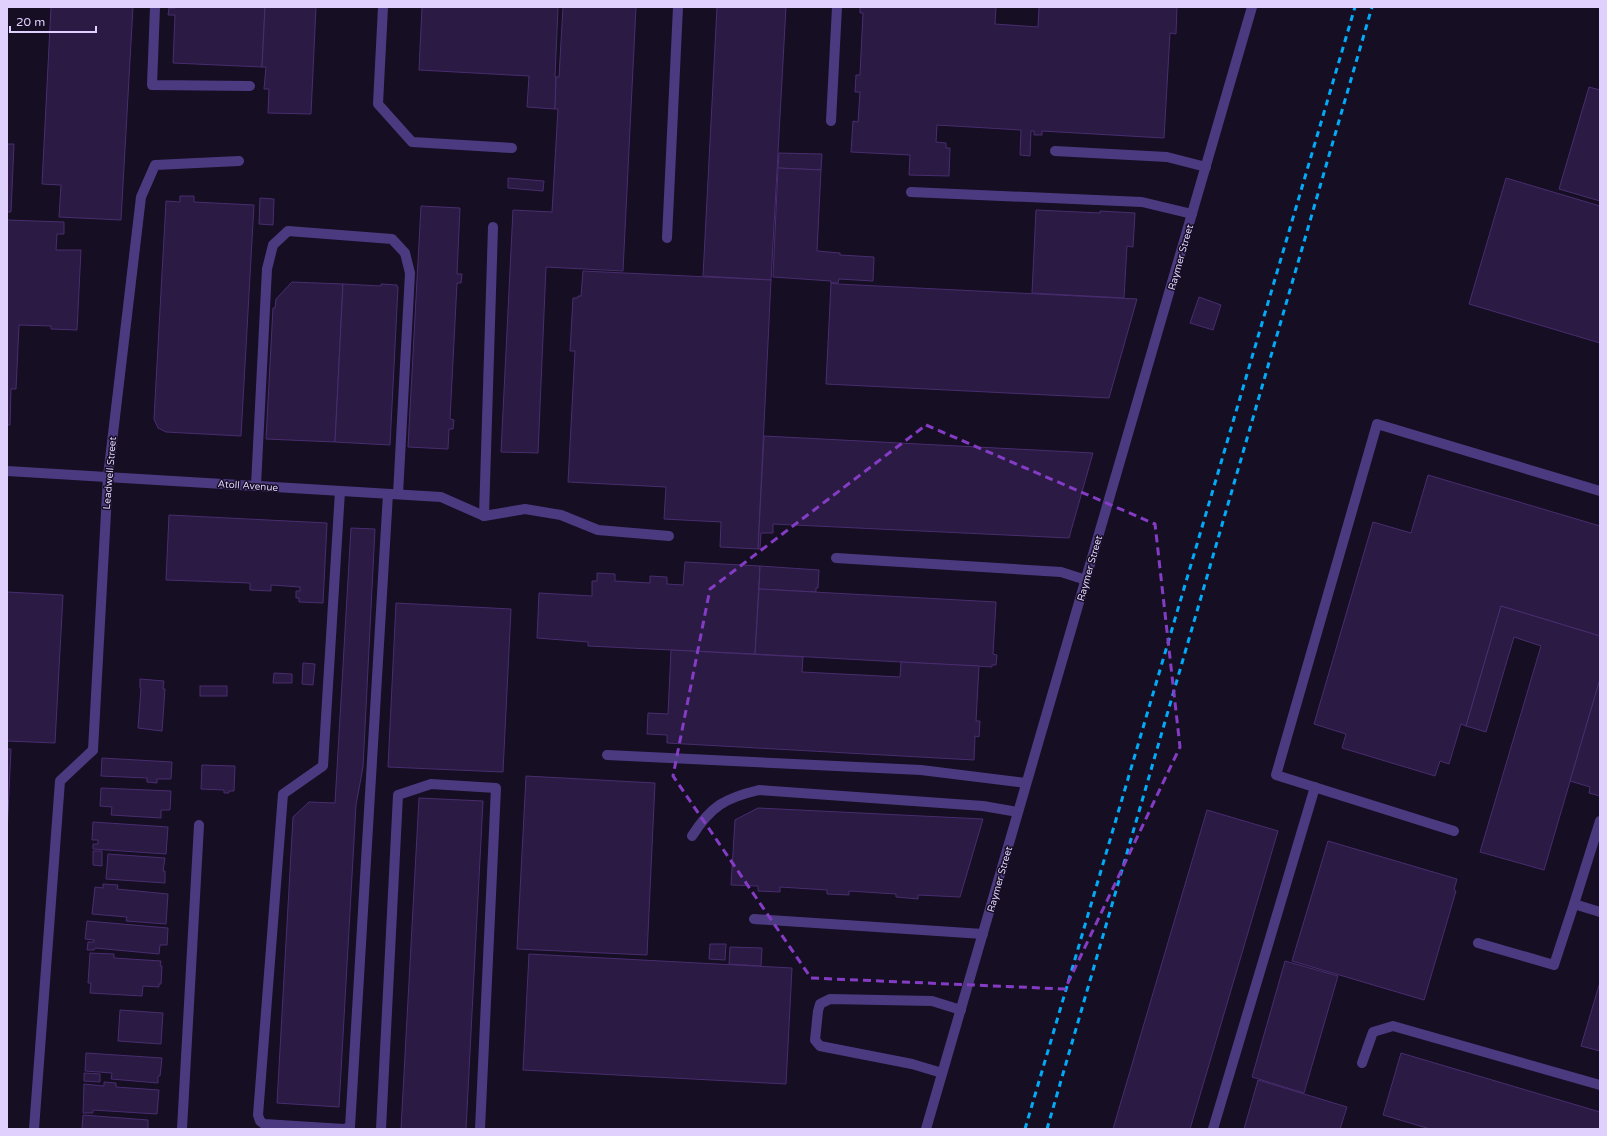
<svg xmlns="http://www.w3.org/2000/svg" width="1607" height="1136" viewBox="0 0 1607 1136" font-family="'Varela Round',sans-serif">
  <rect width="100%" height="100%" fill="#160e23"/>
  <!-- building -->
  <g fill="#2b1a43" stroke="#482d6f">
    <path d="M51,7H133L121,220L59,217L61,185L42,184Z"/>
    <path d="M176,7H265L262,67L173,63L175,15H168L169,8H175Z"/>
    <path d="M265,7H316L311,114L268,113L269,89H264L266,67H262Z"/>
    <path d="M422,7H558L555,77H556L555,109L527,107L529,76L419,70Z"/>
    <path d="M563,7H636L623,271L546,267L538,453L501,452L513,210L552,212L558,109H555L556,77H559Z"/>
    <path d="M717,7H786L771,280L703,276Z"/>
    <path d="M860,7H996L995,24L1038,27L1039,7H1177L1176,34L1170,33L1164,138L1042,131V135H1034V131H1031L1030,156L1020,155L1021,130L937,125L936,142L946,143V148H950L949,176L909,175L910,155L851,152L853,121L858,122L860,92H855L856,75H860L863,13H860Z"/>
    <path d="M1589,87L1600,90V201L1559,189Z"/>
    <path d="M7,144H14L11,212H7Z"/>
    <path d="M779,153L822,154L821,170L778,168Z"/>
    <path d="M778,168L821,170L817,251L840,253V255L874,257L873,281L839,279L838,283H831V281L773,277Z"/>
    <path d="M508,178L544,181L543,191L508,188Z"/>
    <path d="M1506,178L1600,206V343L1469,304Z"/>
    <path d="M180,196H194V202L254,205L241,436L166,432L158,428L154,419L166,201L180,202Z"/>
    <path d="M260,198L274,199L273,225L259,224Z"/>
    <path d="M421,206L460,208L457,274H462L461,283H457L450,419L454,420L453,429H449L448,449L408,447Z"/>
    <path d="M1036,210L1100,213V211L1135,213L1133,247L1127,246L1124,298L1032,293Z"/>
    <path d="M7,220L64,222V234H57L56,250H81L77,330L51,329V326L19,325L16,389H11L10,425H7Z"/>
    <path d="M583,271L771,280L758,549L720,547L721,522L664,519L666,487L568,482L575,351H570L573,298H577L578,296H581Z"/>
    <path d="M292,282L343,284L335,442L266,439L273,308H275L276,299Z"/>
    <path d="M831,283L838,284L1137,299L1109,398L826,384Z"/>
    <path d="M343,284L381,286V284L397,285V287H398L390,445L335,442Z"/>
    <path d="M1199,297L1221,305L1213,330L1190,323Z"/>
    <path d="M764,436L1093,453L1069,538L773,524V533H761L760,549H758Z"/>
    <path d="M1428,475L1600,526V636L1501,606L1466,726L1461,724L1449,764L1440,761L1435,776L1342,748L1346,734L1314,724L1373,522L1411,533Z"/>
    <path d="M169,515L327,523L323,603L299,602V598H296V591H300V587L271,585V591L250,590V583L166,580Z"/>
    <path d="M351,528L375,529L363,767L356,805L339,1107L277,1103L293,817L309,802L335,803Z"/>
    <path d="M685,562L760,566L755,654L588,646V642L537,638L539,593L592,596V581H597V573L615,574V581L650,583V576L667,577V584L683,585Z"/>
    <path d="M760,566L819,570L818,588H816V592L759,589Z"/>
    <path d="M759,589L996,602L993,654L997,655L996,665H992V667L755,654Z"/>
    <path d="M7,592L63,595L55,743L7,741Z"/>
    <path d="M396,603L511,609L503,772L388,767Z"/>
    <path d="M1501,606L1600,636V679L1544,870L1480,852L1541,646L1514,637L1486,732L1466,726Z"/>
    <path d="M671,650L803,657L802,672L900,677L901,662L979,666L976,721H980L979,737L975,736L974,760L667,743V735L647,734L648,713L668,714Z"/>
    <path d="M303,663L315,664L313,685L302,684Z"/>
    <path d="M274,673L292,674V683H273Z"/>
    <path d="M140,679L164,681L163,689H165L162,731L138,728L141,688H140Z"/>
    <path d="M1600,679V796L1589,793L1590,787L1570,781Z"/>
    <rect x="200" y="686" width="27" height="10"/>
    <path d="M7,749H11L7,834Z"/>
    <path d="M102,758L172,762L171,779H157V783L147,782V778L101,776Z"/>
    <path d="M202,765L235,766L234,791H229V793H224V790L201,789Z"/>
    <path d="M526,776L655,783L647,955L517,949Z"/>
    <path d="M101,788L171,791L170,810H161V818L111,815L112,807L100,806Z"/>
    <path d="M419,798L483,801L466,1129H401Z"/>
    <path d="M758,808L983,819L960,897L918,895V899L896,897V894L849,891V895L827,894V890L780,887V892L758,891V886L731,885L735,820Z"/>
    <path d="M1207,810L1278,831L1190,1129H1113Z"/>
    <path d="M93,822L168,827L166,854L93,849V844H98V840H92Z"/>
    <path d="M1328,841L1457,879L1454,890L1456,891L1424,1000L1292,961Z"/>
    <path d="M93,851H102V866L93,865Z"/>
    <path d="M108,854L165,858L163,871H165V883L106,879Z"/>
    <path d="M103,884L118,885L117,889L168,894L166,924L126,921L127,917L92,914L95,887L103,888Z"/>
    <path d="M87,921L168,928L167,945H160L159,954L95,948L94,950H87L88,942H94V940L85,939Z"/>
    <path d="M710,944H726L725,960L709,959Z"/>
    <path d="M730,947L762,948L761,966L729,964Z"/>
    <path d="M90,953L114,954V958L161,961L160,966H162L161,984H159V987L143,986L142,996L90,993L91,983H88Z"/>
    <path d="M529,954L792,968L786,1084L523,1070Z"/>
    <path d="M1285,961L1338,976L1304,1093L1252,1077Z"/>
    <path d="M1600,982V1051L1581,1046Z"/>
    <path d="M120,1010L163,1013L161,1044L118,1041Z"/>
    <path d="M86,1053L162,1058L160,1076H158V1083L111,1079L112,1073L85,1071Z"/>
    <path d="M1401,1053L1600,1112V1129H1430L1383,1115Z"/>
    <path d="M84,1073L100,1074V1082L84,1081Z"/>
    <path d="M1258,1080L1347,1107L1340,1129H1244Z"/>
    <path d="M104,1082L116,1083V1087L159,1090L157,1114L93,1110V1113H83L84,1084L104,1086Z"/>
    <path d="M83,1115L148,1120V1129H82Z"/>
  </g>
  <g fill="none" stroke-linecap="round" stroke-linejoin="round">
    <!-- lane -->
    <g stroke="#4c3a81" stroke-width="10">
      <path d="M155,7L152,85L250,86"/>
      <path d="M383,7L378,104L412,142L512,148"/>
      <path d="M831,121L837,7"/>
      <path d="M1055,151L1167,157L1206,167"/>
      <path d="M911,192L1142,202L1192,214"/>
      <path d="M493,227L484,516L525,509L561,515L598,530L669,536"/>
      <path d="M667,238L678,7"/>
      <path d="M108,476L141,197L155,165L239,161"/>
      <path d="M256,485L267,269L273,245L288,231L392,239L405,253L410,273L398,494"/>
      <path d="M340,491L323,766L283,794L258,1115L260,1121L264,1124L344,1129L350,1127L388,494"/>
      <path d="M836,558L1061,572L1086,580"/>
      <path d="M607,755L921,770L1026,783"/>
      <path d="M1454,831L1276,775L1377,424L1600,491"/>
      <path d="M692,836C711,806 725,798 759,790L983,806L1018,812"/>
      <path d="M1574,904L1600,821"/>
      <path d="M754,919L983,934"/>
      <path d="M1478,943L1554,965L1574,904L1600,912"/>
      <path d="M1362,1063L1373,1032L1393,1026L1600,1085"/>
      <path d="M942,1073L912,1064L820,1046L815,1040L818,1011L820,1004L830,999L932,1001L961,1010"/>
      <path d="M34,1129L60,781L93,750"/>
      <path d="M182,1129L199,825"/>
      <path d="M381,1129L398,795L431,784L496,788L480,1129"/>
      <path d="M1213,1129L1315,787"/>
    </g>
    <!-- street -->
    <g stroke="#4c3a81" stroke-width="10">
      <path d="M7,471L441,497L484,516"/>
      <path d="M93,750L108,476"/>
      <path d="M926,1129L1252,7"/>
    </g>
    <!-- rail -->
    <g stroke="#03aaf7" stroke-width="3" stroke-dasharray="6 5" stroke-linecap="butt">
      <path d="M1025,1129L1355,7"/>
      <path d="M1047,1129L1372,7"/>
    </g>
  </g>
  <!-- marked area -->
  <path fill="none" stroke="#853cc5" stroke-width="3" stroke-dasharray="8 5" stroke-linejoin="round" d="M926,425L1155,524L1180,747L1065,989L811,978L673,776L710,589Z"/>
  <g text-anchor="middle" stroke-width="3" stroke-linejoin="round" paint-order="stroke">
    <!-- street labels -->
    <g font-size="10" fill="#dfd0fe" stroke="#160e23">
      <text transform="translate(1180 257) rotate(-74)" y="4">Raymer Street</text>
      <text transform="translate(109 473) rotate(-85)" y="4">Leadwell Street</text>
      <text transform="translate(248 485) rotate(4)" y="4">Atoll Avenue</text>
      <text transform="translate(1089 568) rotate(-74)" y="4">Raymer Street</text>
      <text transform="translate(999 879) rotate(-74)" y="4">Raymer Street</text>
    </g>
  </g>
  <!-- border -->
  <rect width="1607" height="1136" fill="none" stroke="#dfd0fe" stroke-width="16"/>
  <!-- scale -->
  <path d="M10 26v6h86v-6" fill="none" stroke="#dfd0fe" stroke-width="2"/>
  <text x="16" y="26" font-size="12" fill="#dfd0fe" stroke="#160e23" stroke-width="3" paint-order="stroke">20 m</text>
</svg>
